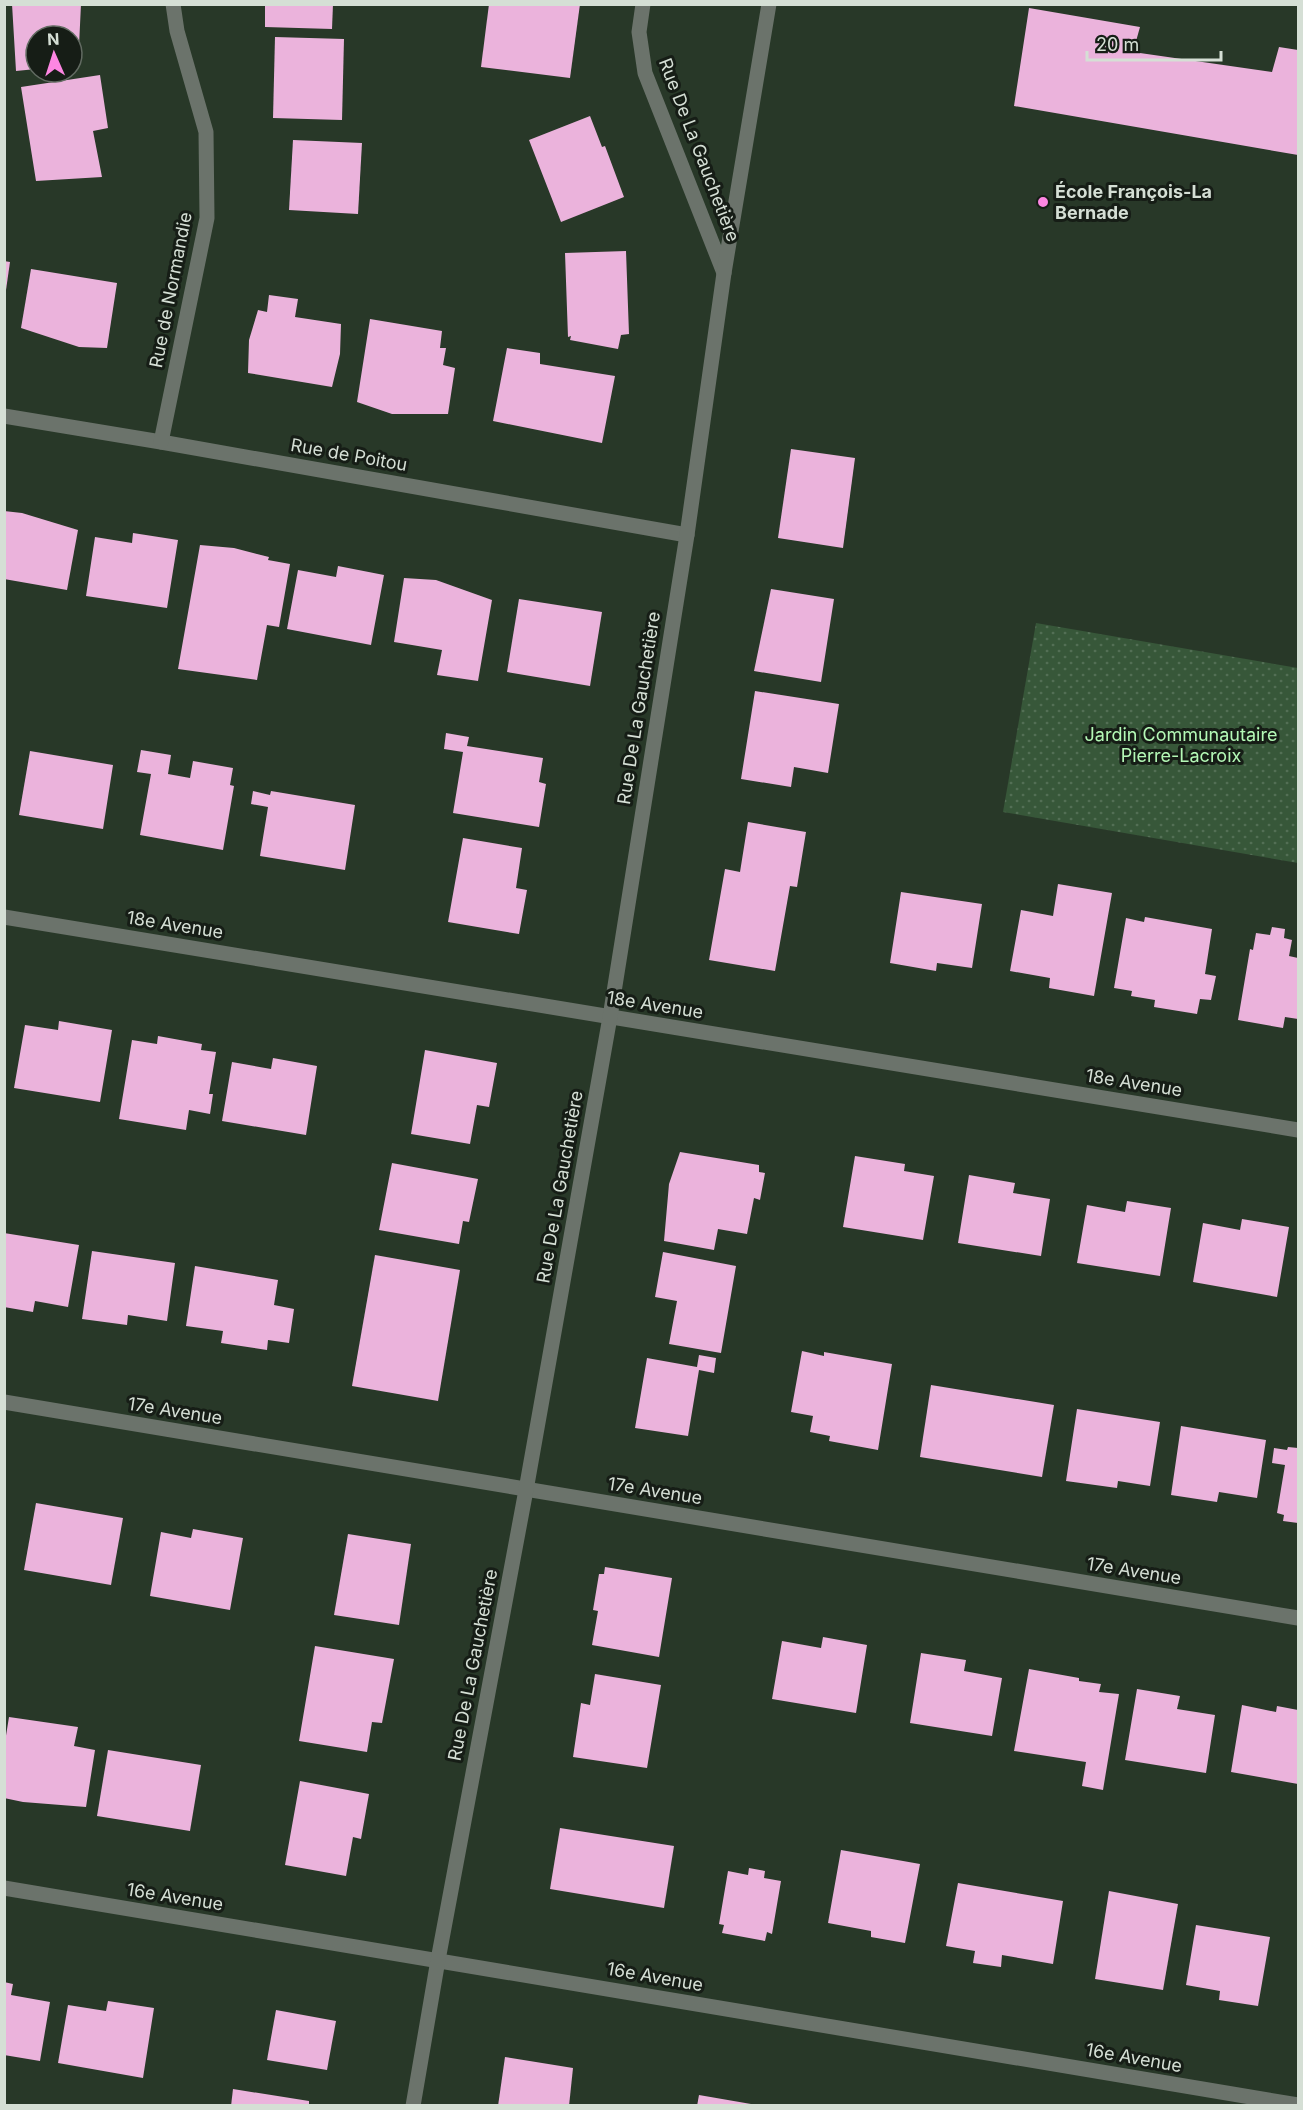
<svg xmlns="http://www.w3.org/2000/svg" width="1303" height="2110" viewBox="0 0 1303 2110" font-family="Inter,sans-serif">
  <defs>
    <pattern id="garden-dots" width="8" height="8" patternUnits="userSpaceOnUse" patternTransform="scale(1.5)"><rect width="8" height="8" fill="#375739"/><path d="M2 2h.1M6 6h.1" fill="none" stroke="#536f55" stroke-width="1.8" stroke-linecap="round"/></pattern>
  </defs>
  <rect width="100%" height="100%" fill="#283828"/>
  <!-- garden -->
  <path fill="url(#garden-dots)" d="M1036,623L1298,668V863L1003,812Z"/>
  <!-- building -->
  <g fill="#ebb3dc">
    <path d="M12,4H81L78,67H72V36H36V69L16,71Z"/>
    <path d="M265,4H333L332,29L265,27Z"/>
    <path d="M489,4H580L570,78L481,67Z"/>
    <path d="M1029,8L1140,27L1133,52L1272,72L1279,47L1298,50V155L1014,106Z"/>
    <path d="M275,37L344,39L342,120L273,118Z"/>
    <path d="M100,75L108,128L93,131L102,177L36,181L21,87Z"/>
    <path d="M590,116L602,147L605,146L624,197L561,222L529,140Z"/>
    <path d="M293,140L362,143L358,214L289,210Z"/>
    <path d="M626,251L629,334L621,335L618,349L570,340L571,336L568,337L565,253Z"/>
    <path d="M4,261L10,262L6,290H4Z"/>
    <path d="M31,269L117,283L107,348L79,347L21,328Z"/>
    <path d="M269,295L298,299L295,317L341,324L340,354L332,387L248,373L249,340L258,310L267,312Z"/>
    <path d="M370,319L442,331L440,348H446L443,365L455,368L448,414H392L357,402Z"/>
    <path d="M507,348L540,353V364L615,376L602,443L493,421Z"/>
    <path d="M791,449L855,458L843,548L778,538Z"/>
    <path d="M4,511L22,513L78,530L67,590L4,579Z"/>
    <path d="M133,533L178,540L167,608L86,596L95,537L132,543Z"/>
    <path d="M200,545L234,548L269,557L268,560L290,564L279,627L267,625L257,680L178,669Z"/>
    <path d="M338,566L384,575L371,645L287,629L298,570L336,577Z"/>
    <path d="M404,578L436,580L492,600L478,681L437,675L442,650L394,642Z"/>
    <path d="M771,589L834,599L821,682L754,671Z"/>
    <path d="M519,599L602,612L590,686L507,672Z"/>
    <path d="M755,691L839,704L828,773L794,767L791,787L741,779Z"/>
    <path d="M446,733L469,737L467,746L543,758L539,782L546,784L539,827L453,813L463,752L444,749Z"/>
    <path d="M141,750L171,755L168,774L190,778L193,761L233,768L230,785L234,786L223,850L140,835L151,774L137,772Z"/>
    <path d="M30,751L113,765L103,829L19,815Z"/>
    <path d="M253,791L270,795L271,791L355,805L345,870L260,856L268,807L251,804Z"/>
    <path d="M748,822L806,832L797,887L790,886L775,971L709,960L725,869L740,872Z"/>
    <path d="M463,838L522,848L516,888L527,890L519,934L448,922Z"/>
    <path d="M1058,884L1112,893L1094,996L1049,988L1050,978L1010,971L1021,910L1053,916Z"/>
    <path d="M901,892L982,904L972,968L937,963L936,971L890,963Z"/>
    <path d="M1145,917L1212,929L1205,974L1216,976L1211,1000L1200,999L1197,1014L1154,1007L1155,1000L1131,996L1132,991L1114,988L1126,918L1144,922Z"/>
    <path d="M1272,927L1285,929L1284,938L1292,940L1289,956L1298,958V1019L1285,1017L1283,1028L1238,1020L1250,949L1253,950L1256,933L1270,935Z"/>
    <path d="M59,1021L112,1030L100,1102L14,1088L25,1025L58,1030Z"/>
    <path d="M158,1036L202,1044L201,1050L216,1052L209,1094H213L210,1114L189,1110L186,1130L119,1119L132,1040L157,1044Z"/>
    <path d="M425,1050L497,1063L489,1107L477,1105L470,1144L411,1134Z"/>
    <path d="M273,1058L317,1066L306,1135L222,1121L232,1062L271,1069Z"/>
    <path d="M680,1152L759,1165V1172L765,1173L760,1200L754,1198L747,1234L718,1229L714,1250L664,1241L669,1184Z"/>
    <path d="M855,1156L905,1164L904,1171L934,1176L923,1240L843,1227Z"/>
    <path d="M392,1163L478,1179L469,1222L463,1221L459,1244L379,1230Z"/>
    <path d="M969,1175L1015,1183L1013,1193L1050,1199L1041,1256L958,1243Z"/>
    <path d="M1127,1201L1171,1208L1160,1276L1077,1263L1087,1205L1125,1212Z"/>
    <path d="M1242,1219L1289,1227L1277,1297L1193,1282L1203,1223L1240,1230Z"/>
    <path d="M4,1233L79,1245L68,1307L35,1301L33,1312L4,1307Z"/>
    <path d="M92,1251L175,1263L167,1321L128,1315L127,1325L82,1319Z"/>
    <path d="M663,1252L736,1266L721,1353L669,1344L677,1301L655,1297Z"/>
    <path d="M375,1255L460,1270L438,1401L352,1386Z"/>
    <path d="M195,1266L278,1280L274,1305L294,1309L289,1343L268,1340L267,1350L221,1343L223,1331L186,1326Z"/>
    <path d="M802,1351L824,1356V1352L892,1364L878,1450L829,1441L830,1436L810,1432L813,1416L791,1412Z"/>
    <path d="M699,1355L716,1358L714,1373L699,1370L688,1436L635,1428L647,1358L697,1367Z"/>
    <path d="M931,1385L1054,1405L1042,1477L920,1457Z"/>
    <path d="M1077,1409L1160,1422L1150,1486L1118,1481L1117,1488L1066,1481Z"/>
    <path d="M1181,1426L1266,1440L1257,1498L1219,1492L1217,1502L1171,1495Z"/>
    <path d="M1288,1447L1298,1448V1523L1283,1521L1284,1515L1277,1513L1285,1465L1272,1463L1274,1448L1287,1450Z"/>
    <path d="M36,1503L123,1518L111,1585L24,1570Z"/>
    <path d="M193,1529L243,1538L230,1610L150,1596L161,1532L191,1538Z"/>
    <path d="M348,1534L411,1544L399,1625L334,1615Z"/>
    <path d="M605,1567L672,1578L659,1657L592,1645L598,1611L593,1610L599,1574H604Z"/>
    <path d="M823,1637L867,1645L856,1713L772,1699L782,1641L821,1648Z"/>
    <path d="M315,1646L394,1659L382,1723L372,1722L367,1752L299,1741Z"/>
    <path d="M921,1653L966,1660L964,1671L1002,1678L992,1736L910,1723Z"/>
    <path d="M1029,1669L1079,1678V1681L1101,1684L1099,1692L1119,1694L1103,1790L1082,1786L1086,1762L1014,1751Z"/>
    <path d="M595,1674L661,1685L647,1768L573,1757L581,1703L590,1705Z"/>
    <path d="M1137,1689L1180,1696L1177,1709L1215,1715L1206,1773L1125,1760Z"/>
    <path d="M1242,1705L1276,1712L1277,1706L1298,1710V1784L1231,1772Z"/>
    <path d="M9,1717L78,1727L74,1746L95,1750L86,1807L23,1802L4,1798V1748Z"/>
    <path d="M108,1750L201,1765L190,1831L97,1816Z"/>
    <path d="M300,1781L369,1794L361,1839L353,1837L346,1876L285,1865Z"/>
    <path d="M560,1828L674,1846L664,1908L550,1889Z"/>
    <path d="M841,1850L920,1864L905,1943L871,1937V1931L828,1923Z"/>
    <path d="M749,1868L765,1871L764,1878L781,1881L772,1934L767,1932L765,1941L722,1933L724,1925L719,1924L728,1871L748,1875Z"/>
    <path d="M958,1883L1063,1901L1053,1964L1002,1955L1001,1967L973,1963L975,1951L946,1946Z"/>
    <path d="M1109,1891L1178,1904L1163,1990L1095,1979Z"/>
    <path d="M1196,1925L1270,1937L1258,2006L1219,2000L1220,1991L1186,1985Z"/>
    <path d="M4,1982L13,1984L11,1995L50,2002L40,2061L4,2055Z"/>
    <path d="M108,2001L154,2008L143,2078L58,2063L68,2005L106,2011Z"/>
    <path d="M276,2010L336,2021L327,2070L267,2060Z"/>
    <path d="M505,2057L573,2068L569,2106H498Z"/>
    <path d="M233,2089L309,2101V2106H231Z"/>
    <path d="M699,2095L751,2104V2106H697Z"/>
  </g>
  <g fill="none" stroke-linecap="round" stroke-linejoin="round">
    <!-- minor -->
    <g stroke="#6b736b" stroke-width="15">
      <path d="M643,4L639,32L645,73L724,273"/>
      <path d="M4,416L161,442L687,535"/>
      <path d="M161,442L207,218L206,132L177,31L173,4"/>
      <path d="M4,917L1298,1130"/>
      <path d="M4,1402L1298,1618"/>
      <path d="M4,1888L1298,2105"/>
      <path d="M413,2106L438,1960L526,1490L610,1017L687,535L724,273L769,4"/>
    </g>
  </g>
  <!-- markers -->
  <circle fill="#fd86e2" stroke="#161d16" stroke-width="2" cx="1043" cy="202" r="6"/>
  <g text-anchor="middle" stroke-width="6" stroke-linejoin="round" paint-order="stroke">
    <!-- street labels -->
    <g font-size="18" fill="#d5dfd5" stroke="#161d16">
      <text transform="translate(699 150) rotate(69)" y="6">Rue De La Gauchetière</text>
      <text transform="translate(171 290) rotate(-79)" y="6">Rue de Normandie</text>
      <text transform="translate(349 455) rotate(10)" y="6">Rue de Poitou</text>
      <text transform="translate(639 708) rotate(-81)" y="6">Rue De La Gauchetière</text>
      <text transform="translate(175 925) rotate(9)" y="6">18e Avenue</text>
      <text transform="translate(655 1005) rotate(9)" y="6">18e Avenue</text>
      <text transform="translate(1134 1083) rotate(9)" y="6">18e Avenue</text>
      <text transform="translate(560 1187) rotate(-80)" y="6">Rue De La Gauchetière</text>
      <text transform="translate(175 1411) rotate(9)" y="6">17e Avenue</text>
      <text transform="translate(655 1491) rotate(9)" y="6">17e Avenue</text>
      <text transform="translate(1134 1571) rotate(9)" y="6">17e Avenue</text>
      <text transform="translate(473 1665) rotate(-79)" y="6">Rue De La Gauchetière</text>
      <text transform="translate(175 1897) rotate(9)" y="6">16e Avenue</text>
      <text transform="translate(655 1977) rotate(10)" y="6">16e Avenue</text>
      <text transform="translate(1134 2058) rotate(10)" y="6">16e Avenue</text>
    </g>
    <!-- poi labels -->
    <g font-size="18" font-weight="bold" fill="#d5dfd5" stroke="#161d16" text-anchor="start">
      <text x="1055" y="198">École François-La<tspan x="1055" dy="21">Bernade</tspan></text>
    </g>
    <!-- park labels -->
    <g font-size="18" fill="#b4f9b6" stroke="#161d16">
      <text x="1181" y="741">Jardin Communautaire<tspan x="1181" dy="21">Pierre-Lacroix</tspan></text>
    </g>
  </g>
  <!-- border -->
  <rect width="1303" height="2110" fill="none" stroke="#d5dfd5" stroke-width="12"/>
  <!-- north arrow -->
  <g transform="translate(54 54) rotate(357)"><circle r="28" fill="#161d16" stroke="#626b62" stroke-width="1.5"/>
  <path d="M0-4.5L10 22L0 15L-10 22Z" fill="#fd86e2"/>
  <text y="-9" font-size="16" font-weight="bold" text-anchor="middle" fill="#d5dfd5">N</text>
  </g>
  <!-- scale -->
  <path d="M1087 51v9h134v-9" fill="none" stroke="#d5dfd5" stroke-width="3"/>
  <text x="1096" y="51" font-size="18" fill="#d5dfd5" stroke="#161d16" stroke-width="4.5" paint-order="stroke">20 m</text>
</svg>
